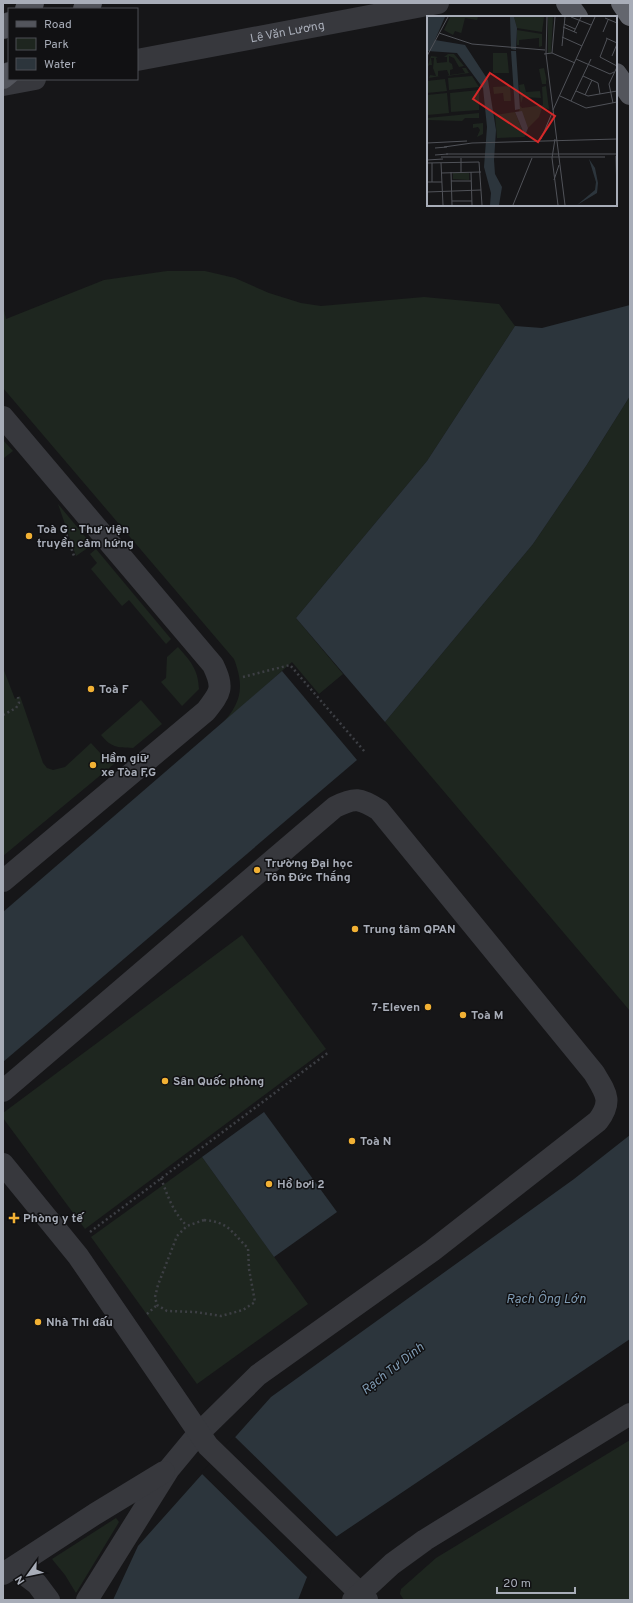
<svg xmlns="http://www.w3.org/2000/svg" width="633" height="1603" viewBox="0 0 633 1603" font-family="Overpass,sans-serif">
  <rect width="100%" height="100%" fill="#161618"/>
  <!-- green -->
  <g fill="#1e261f">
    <path d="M167,271H205L235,278L269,293L301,303L321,306L424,297L499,304L515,326L427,461L296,618L343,674L319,694L292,662L221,725C241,703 245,688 234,659L3,388V306L6,319L104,280Z"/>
    <path d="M630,396V1011L385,722L533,544L586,466Z"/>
    <path d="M3,440L13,451L4,458L3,456Z"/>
    <path d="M58,504L92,545L76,556Z"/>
    <path d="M96,549L171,639L166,644L129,600L122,606L91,569L97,563L90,554Z"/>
    <path d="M178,647C191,662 198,669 199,689L182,706L161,682L166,678L167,657Z"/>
    <path d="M3,668L15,699L20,696L43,763L47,768L53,770L65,767L91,743L102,755L120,759L3,856Z"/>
    <path d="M141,700L162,724L133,748C116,747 112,748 101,735Z"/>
    <path d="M242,935L326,1049L85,1229L3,1118V1113Z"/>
    <path d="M202,1157L308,1304L197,1384L91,1237Z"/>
    <path d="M630,1440V1600H404L400,1594L401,1589L436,1558Z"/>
    <path d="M116,1518L119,1522L76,1593L65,1575L52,1559Z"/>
  </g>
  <!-- water -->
  <g fill="#2c353c">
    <path d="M630,305V396L586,466L533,544L385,722L296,618L427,461L515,326L542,328Z"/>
    <path d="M282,671L357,760L3,1062V912Z"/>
    <path d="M264,1112L337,1212L274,1257L202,1157Z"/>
    <path d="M630,1135V1339L318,1549L298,1600H113L138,1546L271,1397L574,1179Z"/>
  </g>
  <!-- pier -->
  <path fill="#161618" d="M234,1436L338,1538L320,1550L308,1578L201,1473Z"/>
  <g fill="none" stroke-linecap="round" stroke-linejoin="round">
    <!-- path -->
    <g stroke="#3d3f44" stroke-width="2.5" stroke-dasharray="2 3" stroke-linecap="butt">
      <path d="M65,530L74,556"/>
      <path d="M243,677L290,665L365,752"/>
      <path d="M3,715L16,708L19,703L18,697"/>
      <path d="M161,1178C168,1197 173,1212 187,1226"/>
      <path d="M204,1220C229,1222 231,1232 248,1248L249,1269L255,1302L243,1310L221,1316L195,1312L167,1311L157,1305L155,1297L158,1285L177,1236L187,1226Z"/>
      <path d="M90,1232L329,1052"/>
      <path d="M147,1314L157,1305"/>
    </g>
    <!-- minor -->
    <g stroke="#37383d" stroke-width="22">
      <path id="s1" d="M137,60L438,3"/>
      <path d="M3,85L35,79"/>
      <path d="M3,417L213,665C224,688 221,692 206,711L3,881"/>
      <path d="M3,1091L335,807C355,797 360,798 379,810L594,1073C606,1093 613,1101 598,1121L432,1251L258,1375L198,1434L169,1469L87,1600"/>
      <path d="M3,1164L78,1256L208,1446L367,1600"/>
      <path d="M15,1567L37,1584L49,1600"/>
      <path d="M3,1574L95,1514L164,1472"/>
      <path d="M353,1600L392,1564L425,1540L630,1414"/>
    </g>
    <!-- major -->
    <g stroke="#53555c" stroke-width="22">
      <path d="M567,3L577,17"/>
      <path d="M26,9L33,3"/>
      <path d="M84,9L91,3"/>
      <path d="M3,28L9,23"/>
      <path d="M616,74L630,94"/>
      <path d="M3,78L9,73"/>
    </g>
    <!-- highway -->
    <path stroke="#63666e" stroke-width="22" d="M622,3L630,15"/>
  </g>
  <!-- markers -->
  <g fill="#f2b134" stroke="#111113" stroke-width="1.5">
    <circle cx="29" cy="536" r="4"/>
    <circle cx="91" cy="689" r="4"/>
    <circle cx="93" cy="765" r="4"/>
    <circle cx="257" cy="870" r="4"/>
    <circle cx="355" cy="929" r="4"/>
    <circle cx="428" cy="1007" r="4"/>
    <circle cx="463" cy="1015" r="4"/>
    <circle cx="165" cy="1081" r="4"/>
    <circle cx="352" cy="1141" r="4"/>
    <circle cx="269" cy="1184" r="4"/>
    <path d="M12 1212h4v4h4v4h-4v4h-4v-4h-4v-4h4z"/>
    <circle cx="38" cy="1322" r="4"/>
  </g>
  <g text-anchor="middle" stroke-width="3" stroke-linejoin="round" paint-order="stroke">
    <!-- street labels -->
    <g font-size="12" fill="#a8adb8" stroke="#111113">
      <text dy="4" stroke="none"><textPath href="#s1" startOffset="153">Lê Văn Lương</textPath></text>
    </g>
    <!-- poi labels -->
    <g font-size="12" font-weight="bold" fill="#a8adb8" stroke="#111113" text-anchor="start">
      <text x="37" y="533">Toà G - Thư viện<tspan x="37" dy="14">truyền cảm hứng</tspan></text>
      <text x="99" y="693">Toà F</text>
      <text x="101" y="762">Hầm giữ<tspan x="101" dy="14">xe Tòa F,G</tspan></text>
      <text x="265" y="867">Trường Đại học<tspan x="265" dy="14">Tôn Đức Thắng</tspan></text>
      <text x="363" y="933">Trung tâm QPAN</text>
      <text x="420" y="1011" text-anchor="end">7-Eleven</text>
      <text x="471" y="1019">Toà M</text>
      <text x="173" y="1085">Sân Quốc phòng</text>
      <text x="360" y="1145">Toà N</text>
      <text x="277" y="1188">Hồ bơi 2</text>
      <text x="23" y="1222">Phòng y tế</text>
      <text x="46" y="1326">Nhà Thi đấu</text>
    </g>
    <!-- water labels -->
    <g font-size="13" font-style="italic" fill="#7f9bb3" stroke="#111113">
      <text x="546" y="1303">Rạch Ông Lớn</text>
      <text transform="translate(392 1368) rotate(-38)" y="5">Rạch Tư Dinh</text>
    </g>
  </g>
  <!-- overview -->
  <g transform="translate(427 16)">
    <rect width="190" height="190" fill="#161618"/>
    <path d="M23,1H51L50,4L38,2L33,22L34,17L28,15L26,19L17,14ZM87,1H117L115,16L90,12ZM121,1H126L124,37H121ZM90,14L115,18V30L112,31V22L92,24V29H90ZM66,37H80L82,57H66ZM21,38H27L37,50L32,51L27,42L22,40V46L25,48L26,53L23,54V59L38,57L35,52H39L42,57L20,60L22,59L20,54L11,55V60H13L2,62L3,59L9,60L6,52L7,42H4L5,49H2L0,52L4,40L11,41L9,42L10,47L20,46V41H17ZM117,52L120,66L119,63V68H115L112,53ZM45,60L52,71L22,74L21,62ZM18,63L20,75L0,77V65ZM97,68L99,76L113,75L114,82L96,81L94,87L92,69ZM83,70L84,85H77L76,77L67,78L66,71ZM119,70L122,93L115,92L112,101L101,112L92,96L93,90L95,92L116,89L115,71ZM52,74V94L24,96L23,77ZM20,77L22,97L0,99V79ZM88,96L98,121L70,122L68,99ZM52,97V102H38L35,105L0,104V102ZM56,107V118L50,121L53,114L51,111L46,112V108ZM42,157V164L26,163V157Z" fill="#1e261f"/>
    <path d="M0,1H18L8,24L38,29L61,64L69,114L67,144L68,158L75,171L72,189H63L64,177L57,151L60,111L56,72L30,37L0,35ZM83,1H87L90,12L89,34L84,33ZM84,35H89L93,93L88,94ZM95,95L101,112L98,120L88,96ZM162,143L168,152L171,167L170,177L150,189L168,174L169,166Z" fill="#2c353c"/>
    <path fill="none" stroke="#505258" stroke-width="1" d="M120,1L119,38L138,189M144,1L164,9M178,2L190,7M137,8L148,13M136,11L150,17M147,16L154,1M176,16L181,4M12,17L45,28L118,34M135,21L155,30M179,22L190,27M180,23L173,41L190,50M135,30L138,1M125,37L148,47M117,38L125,37L128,1M0,40L21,1M185,40L190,28M149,43L183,58L187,56M156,60L171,67L173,78M149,75L161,80L190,75M158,79L165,64M133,80L159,92L190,86M144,85L164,43M186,87L182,68L190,51M126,94L168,1M114,123L125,97M128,123L125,142L131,189M0,127L40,125M17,131L45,127L190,123M8,132L20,131M19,138H190M8,139L21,138M189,140L190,179M14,141H178M34,142V156M0,144L16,143M0,147L52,146L55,189M5,147V166M14,147L16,189M24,156L25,189M44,156L45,189M14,157L54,156M127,164L132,149M24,165H44M0,166H15M0,176L54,174M25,185H45M86,189L105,142"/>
    <path fill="#d62828" fill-opacity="0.15" stroke="#d62828" stroke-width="2" d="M63,57L128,100L111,126L46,83Z"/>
    <rect width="190" height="190" fill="none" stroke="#a8adb8" stroke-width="2"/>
  </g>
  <!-- border -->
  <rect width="633" height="1603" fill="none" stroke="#a8adb8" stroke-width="8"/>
  <!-- legend -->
  <rect x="8" y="8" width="130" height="72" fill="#111113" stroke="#4d4f55"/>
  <rect x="16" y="21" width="20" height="6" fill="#53555c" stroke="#4d4f55"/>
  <text x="44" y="28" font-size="12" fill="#a8adb8">Road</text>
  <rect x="16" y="38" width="20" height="12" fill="#1e261f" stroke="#4d4f55"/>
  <text x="44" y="48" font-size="12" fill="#a8adb8">Park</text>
  <rect x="16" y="58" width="20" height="12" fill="#2c353c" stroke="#4d4f55"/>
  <text x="44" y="68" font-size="12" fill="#a8adb8">Water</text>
  <!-- north arrow -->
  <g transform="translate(28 1575) rotate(237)" stroke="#111113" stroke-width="3" paint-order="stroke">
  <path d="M0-3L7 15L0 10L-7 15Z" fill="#a8adb8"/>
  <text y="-6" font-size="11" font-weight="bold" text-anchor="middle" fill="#a8adb8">N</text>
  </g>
  <!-- scale -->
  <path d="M497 1587v6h78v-6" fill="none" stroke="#a8adb8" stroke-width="2"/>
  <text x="503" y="1587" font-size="12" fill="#a8adb8" stroke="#111113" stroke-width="3" paint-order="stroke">20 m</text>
</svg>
